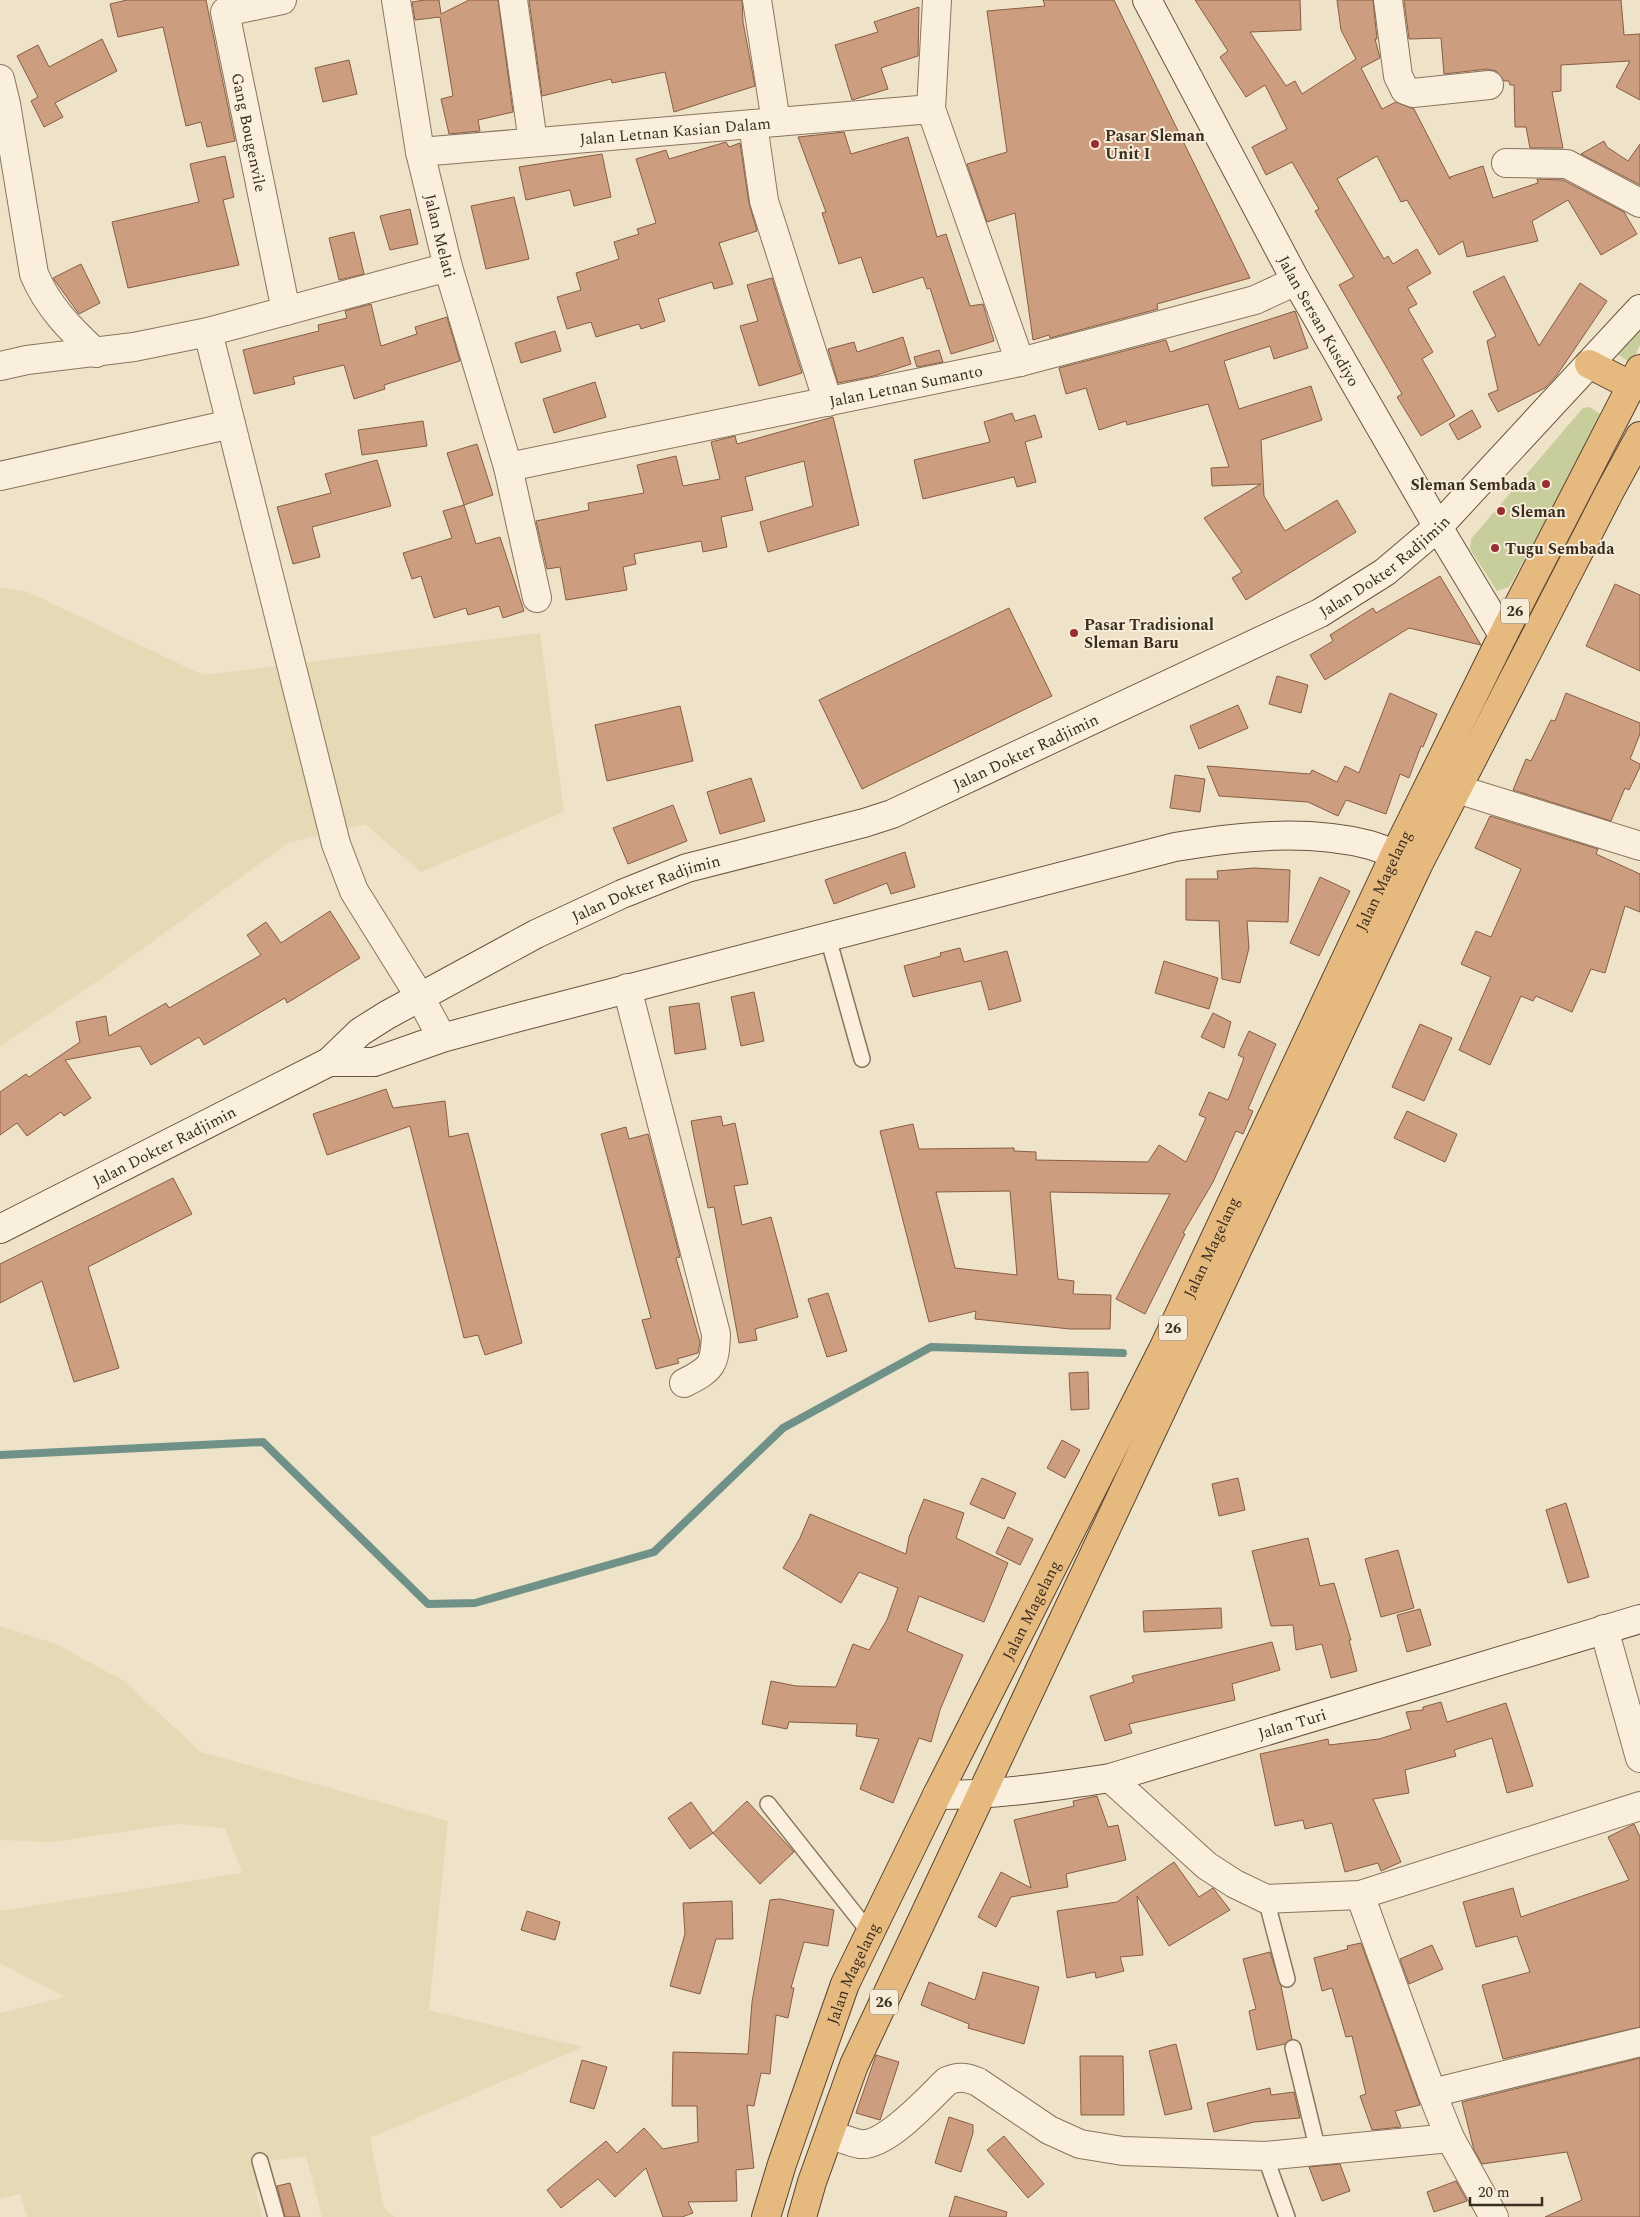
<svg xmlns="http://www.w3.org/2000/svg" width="1640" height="2217" viewBox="0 0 1640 2217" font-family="Spectral,serif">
  <rect width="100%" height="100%" fill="#eee2c8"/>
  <!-- farmland -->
  <g fill="#e4dbb6">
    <path d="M0,587L28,592L203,675L540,633L564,812L421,872L365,824L288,843L111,972L0,1046Z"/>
    <path d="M0,1626L56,1644L124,1681L201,1752L448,1821L429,2010L583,2047L370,2138L384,2208L395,2217H322L306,2156L270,2161L275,2184L256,2190L262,2217H27L20,2194L0,2199V2013L65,1997L0,1963V1911L242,1873L225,1828L177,1824L52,1842L0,1840Z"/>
  </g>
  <!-- green -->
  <g fill="#c8cd9c">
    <path d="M1640,324V345L1631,363L1614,352Z"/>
    <path d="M1590,407L1600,414L1601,420L1509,587L1497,591L1470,549L1471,539L1583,408Z"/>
  </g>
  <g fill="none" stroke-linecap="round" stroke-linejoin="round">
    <!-- stream -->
    <path stroke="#6f9188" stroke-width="8" d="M0,1455L263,1442L428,1604L475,1603L654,1552L783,1428L931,1347L1123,1353"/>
  </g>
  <!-- building -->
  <g fill="#cc9d7f" stroke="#895d43" fill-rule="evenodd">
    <path d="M127,0H206L235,141L207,147L201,122L186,126L163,27L118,37L110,4Z"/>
    <path d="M425,0H439L441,14L469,0H498L513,112L478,120L480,131L449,134L441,99L453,96L440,17L415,20L412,2Z"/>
    <path d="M529,0H742L743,22L755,86L674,112L665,72L612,83L611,79L542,96Z"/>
    <path d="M1043,0H1114L1250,278L1157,304L1158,309L1050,338L1049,335L1033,340L1015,213L987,222L967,164L1007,152L987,11L1045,6Z"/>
    <path d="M1195,0H1300L1301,30L1250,32L1286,86L1295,81L1302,94L1356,59L1341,30L1337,0H1373L1377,39H1375L1380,58L1361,68L1382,109L1396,102L1414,109L1450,179V177L1483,166L1493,198L1538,183L1537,179L1563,180L1624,212L1637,234L1601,255L1568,200L1532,221L1538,241L1467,257L1463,241L1439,255L1407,200L1401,202L1377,156L1337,179L1384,259L1388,256L1393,264L1417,249L1431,273L1407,287L1417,304L1408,309L1433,352L1422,359L1455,416L1421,436L1397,397L1402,394L1339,285L1354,277L1315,211L1319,209L1292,162L1266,175L1252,147L1287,129L1265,85L1246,97L1220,57L1228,51Z"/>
    <path d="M1404,0H1621L1624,35L1640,34V100L1616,87L1630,61L1561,65V91L1552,92L1563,148H1530L1526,127H1515L1514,85H1510L1509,81H1504L1496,71L1488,69L1444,74L1441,38L1409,39Z"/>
    <path d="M919,7L918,56L881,68L888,89L852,100L835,45L878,32L874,22Z"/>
    <path d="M102,39L117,71L55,103L63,117L44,127L31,101L38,97L17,56L38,45L49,67Z"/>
    <path d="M349,60L357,94L323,102L315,68Z"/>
    <path d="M844,132L851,154L908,137L937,237L946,234L970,306L983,304L994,341L951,354L930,288L927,289L923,277L873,293L861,257L839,264L822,213L826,212L798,137Z"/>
    <path d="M1604,141L1607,147L1628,161L1640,144V185L1581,154Z"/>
    <path d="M726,142L729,147L740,143L749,203L757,231L719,243L733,284L714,289L712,282L658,299L665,321L641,329L639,324L596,337L591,322L567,329L557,297L581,290L576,273L619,259L614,242L639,234L637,229L656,223L636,159L666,150L669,159Z"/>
    <path d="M602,154L611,197L574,206L570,190L526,200L519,167Z"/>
    <path d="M225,156L234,197L223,200L239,265L128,288L112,222L199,202L190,164Z"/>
    <path d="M514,197L529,259L486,269L471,206Z"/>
    <path d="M410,209L418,244L390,250L380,216Z"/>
    <path d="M354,232L364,274L339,280L329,238Z"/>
    <path d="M81,264L100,303L79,314L53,278Z"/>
    <path d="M1504,276L1539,346L1580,283L1607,301L1557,375L1545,388L1498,412L1488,394L1498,390L1487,341L1496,336L1473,292Z"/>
    <path d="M772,278L802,373L759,386L740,326L758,321L747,285Z"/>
    <path d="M371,304L381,346L417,334L415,327L447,317L460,361L384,385L385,389L354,399L344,365L293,377L295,384L254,394L243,350L319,331L318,325L347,318L345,311Z"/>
    <path d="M1295,311L1308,348L1274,359L1270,346L1224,361L1239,409L1311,386L1322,420L1261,440L1264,496L1285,531L1337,500L1356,532L1246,600L1232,578L1242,572L1204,518L1261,484L1212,486L1211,468L1229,467L1208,404L1127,425L1126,421L1099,430L1086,388L1066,394L1059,368L1166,340L1170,352Z"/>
    <path d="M555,331L561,351L521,363L515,343Z"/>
    <path d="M903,337L911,364L874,376L838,383L828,349L854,342L857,352Z"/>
    <path d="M939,350L943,362L917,367L914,357Z"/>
    <path d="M595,382L606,417L554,433L543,399Z"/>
    <path d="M1472,410L1481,427L1458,440L1449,424Z"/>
    <path d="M1012,413L1015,421L1035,415L1042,437L1025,442L1036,482L1017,487L1014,477L923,499L914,460L990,442L984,422Z"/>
    <path d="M833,417L859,525L768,552L760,522L813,506L804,461L745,477L753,510L721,517L727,547L703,552L701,541L634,554L636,564L623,567L627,590L566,600L560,567L547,569L536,521L589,510L588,503L644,493L637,465L676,456L683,486L720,479L711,442L735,436L737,444Z"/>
    <path d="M423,421L427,446L362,455L358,430Z"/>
    <path d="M477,444L493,495L464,505L447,453Z"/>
    <path d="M377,460L391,506L312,527L320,557L293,564L277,507L331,493L325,474Z"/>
    <path d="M464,505L476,544L500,537L524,611L503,618L499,606L468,615L466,608L434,618L421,576L412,579L403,553L452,538L443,511Z"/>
    <path d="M1440,576L1481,645L1409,628L1325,680L1310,655L1333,641L1330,635L1373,608L1376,613Z"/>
    <path d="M1615,584L1640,595V671L1586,646Z"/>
    <path d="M1009,608L1052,696L862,789L819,700Z"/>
    <path d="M1277,676L1308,685L1301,713L1269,704Z"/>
    <path d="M1390,693L1437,714L1423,747L1421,746L1409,778L1400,774L1386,814L1346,800L1338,816L1308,802L1219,796L1207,766L1310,774L1312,770L1337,782L1345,766L1359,773Z"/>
    <path d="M1566,693L1640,723V734L1630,759L1640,764V767L1629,790L1625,788L1611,821L1513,790L1526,759L1531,761L1551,720L1555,721Z"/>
    <path d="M1238,705L1248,728L1199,749L1190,726Z"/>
    <path d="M680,706L693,761L607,781L595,725Z"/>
    <path d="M1175,775L1205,779L1200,812L1170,808Z"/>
    <path d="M751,778L765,821L720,834L707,792Z"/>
    <path d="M673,805L687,841L628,864L613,828Z"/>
    <path d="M1490,816L1598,849L1596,854L1640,874V912L1625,906L1605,973L1591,969L1572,1012L1536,996L1533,1001L1521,996L1490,1065L1459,1050L1491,977L1461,964L1476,931L1491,937L1521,869L1475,848Z"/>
    <path d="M905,852L915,887L891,894L887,883L834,904L825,880Z"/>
    <path d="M1254,868L1290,870L1288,922L1247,921L1249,948L1240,983L1222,979L1219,921L1186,920V879H1218L1217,871Z"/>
    <path d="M1320,877L1350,891L1319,956L1290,943Z"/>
    <path d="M330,911L360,958L287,1003L285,998L204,1045L199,1037L151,1065L140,1046L65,1060L91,1098L64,1116L61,1112L27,1136L17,1123L0,1135V1092L26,1074L29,1077L80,1042L76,1022L106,1016L109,1036L166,1003L169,1008L261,955L247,935L266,922L281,943Z"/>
    <path d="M960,948L964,962L1007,951L1021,1001L989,1010L981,981L913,997L904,966L941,956L940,953Z"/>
    <path d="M1164,961L1218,978L1209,1009L1155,993Z"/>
    <path d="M754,992L764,1041L741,1046L731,997Z"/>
    <path d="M699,1003L706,1049L675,1054L669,1007Z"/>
    <path d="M1213,1013L1231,1022L1224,1048L1201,1037Z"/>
    <path d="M1420,1024L1452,1038L1424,1101L1392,1087Z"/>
    <path d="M1249,1031L1276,1044L1248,1109L1253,1111L1243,1134L1236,1131L1213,1182L1183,1233L1185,1234L1145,1314L1116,1299L1170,1194L1050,1192L1058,1279L1074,1281L1073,1294L1111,1295L1110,1329H1070L975,1319L976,1311L929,1322L880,1131L913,1124L919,1149L1014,1148V1151L1036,1152V1160L1148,1162L1159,1145L1186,1162L1206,1118L1199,1115L1209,1092L1228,1100L1244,1058L1238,1055ZM1010,1191L1017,1275L955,1268L936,1192Z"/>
    <path d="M386,1089L393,1108L445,1101L449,1137L468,1133L522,1343L485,1355L478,1335L464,1338L410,1126L327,1155L313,1114Z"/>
    <path d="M1407,1111L1457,1134L1445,1162L1394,1138Z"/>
    <path d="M721,1116L723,1126L735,1123L748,1184L734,1186L742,1225L771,1217L798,1317L755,1329L757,1340L739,1343L714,1207L708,1208L691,1121Z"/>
    <path d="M626,1127L629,1139L648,1134L680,1257L676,1258L700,1342L698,1353L677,1359L679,1363L656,1369L642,1320L651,1318L601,1134Z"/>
    <path d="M173,1178L192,1214L88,1267L119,1368L74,1382L42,1281L0,1303V1264Z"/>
    <path d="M828,1293L847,1351L827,1357L808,1299Z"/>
    <path d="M1088,1372L1089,1409L1071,1410L1069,1373Z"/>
    <path d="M1062,1440L1080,1450L1065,1478L1047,1468Z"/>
    <path d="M982,1478L1016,1493L1004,1519L970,1504Z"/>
    <path d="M1238,1478L1245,1510L1219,1516L1212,1484Z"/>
    <path d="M924,1499L964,1513L956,1538L1008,1563L984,1622L919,1596L907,1631L963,1655L940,1710L931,1742L919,1738L893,1803L860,1789L879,1739L856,1736L857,1724L789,1722L787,1729L762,1724L771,1681L796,1686L836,1687L853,1644L869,1650L887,1620L898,1588L859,1572L841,1603L783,1568L800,1538L810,1514L906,1554L909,1537Z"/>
    <path d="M1566,1503L1589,1577L1568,1583L1546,1510Z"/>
    <path d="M1008,1527L1033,1539L1020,1565L996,1553Z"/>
    <path d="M1308,1538L1320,1586L1334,1583L1351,1640H1349L1357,1671L1331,1678L1322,1644L1296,1650L1293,1625L1271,1626L1252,1551Z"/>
    <path d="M1398,1550L1414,1608L1381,1617L1365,1559Z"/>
    <path d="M1221,1608L1222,1628L1144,1632L1143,1611Z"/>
    <path d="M1420,1609L1431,1645L1407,1652L1397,1615Z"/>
    <path d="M1272,1642L1280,1670L1232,1684L1235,1700L1129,1724L1132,1733L1105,1741L1090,1696L1134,1682L1132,1676Z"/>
    <path d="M1441,1702L1447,1722L1506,1703L1533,1786L1507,1793L1492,1738L1454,1750L1456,1756L1405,1770L1409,1793L1373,1799L1401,1862L1381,1871L1378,1863L1345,1872L1332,1823L1305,1829L1303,1820L1275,1826L1260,1754L1328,1739L1329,1745L1379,1739L1411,1729L1406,1712L1423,1710V1707Z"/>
    <path d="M1097,1796L1108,1827L1118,1825L1126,1860L1066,1874L1068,1887L1011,1897L996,1927L978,1917L1001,1872L1031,1888L1014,1820L1074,1806L1073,1801Z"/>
    <path d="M747,1801L794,1852L760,1884L713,1833Z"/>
    <path d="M691,1802L713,1833L690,1849L668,1818Z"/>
    <path d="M1634,1824L1640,1837V2027L1503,2059L1482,1985L1530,1972L1517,1936L1476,1947L1463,1902L1513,1888L1521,1917L1629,1880L1608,1837Z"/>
    <path d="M1174,1862L1199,1897L1213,1888L1230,1910L1169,1946L1137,1896L1143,1955L1120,1957L1124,1971L1096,1978L1095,1972L1067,1978L1057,1911L1117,1902Z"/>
    <path d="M780,1899L834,1910L828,1946L804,1942L791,1988H794L788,2018L776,2015L770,2074L761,2073L754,2106L747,2105L754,2168L736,2170L737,2201L688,2202L693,2213L682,2217H663L646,2168L615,2197L598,2179L561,2208L547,2190L606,2141L617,2153L644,2128L663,2149L698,2142L697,2106H672L673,2052L748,2054L752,2002L770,1900Z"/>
    <path d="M732,1901L733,1939H716L700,1994L670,1986L685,1934L683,1903Z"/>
    <path d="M527,1911L560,1922L555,1940L521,1930Z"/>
    <path d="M1361,1943L1420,2105L1395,2111L1401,2127L1372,2130L1360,2096L1366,2094L1352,2036L1346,2037L1332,1988L1322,1991L1314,1958L1348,1949L1347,1946Z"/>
    <path d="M1432,1945L1443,1969L1409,1984L1400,1959Z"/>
    <path d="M1270,1952L1281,1986L1292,2039L1285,2044L1257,2050L1249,2011L1256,2009L1243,1959Z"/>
    <path d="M983,1972L1039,1987L1024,2044L968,2028L969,2024L921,2005L929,1982L975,2000Z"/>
    <path d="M1176,2044L1192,2109L1165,2115L1149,2051Z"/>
    <path d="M876,2055L899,2062L880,2120L856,2113Z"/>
    <path d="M1080,2056H1123L1124,2115H1081Z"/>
    <path d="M1640,2058V2217H1545L1582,2200L1567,2152L1482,2164L1474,2150L1462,2102Z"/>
    <path d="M582,2060L607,2067L594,2109L570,2102Z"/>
    <path d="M1270,2088L1271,2095L1294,2092L1300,2118L1254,2122L1214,2132L1207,2103Z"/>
    <path d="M949,2117L973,2125V2133L961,2172L935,2163Z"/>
    <path d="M1004,2136L1044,2184L1028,2198L987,2150Z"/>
    <path d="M1340,2164L1350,2191L1322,2201L1309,2167Z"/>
    <path d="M1456,2181L1467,2201L1434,2212L1427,2192Z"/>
    <path d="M290,2183L300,2217H285L277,2186Z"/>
    <path d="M955,2196L1007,2212L1006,2217H949Z"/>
  </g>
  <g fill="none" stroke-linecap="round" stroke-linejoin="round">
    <defs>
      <g id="service">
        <path d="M828,938L862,1059"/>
        <path d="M768,1804L870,1933"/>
        <path d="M1266,1899L1287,1979"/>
        <path d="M1293,2048L1318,2151"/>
        <path d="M1265,2156L1287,2217"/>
        <path d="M260,2161L276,2217"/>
      </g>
      <g id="minor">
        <path id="s1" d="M282,0L225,12L286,311"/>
        <path id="s2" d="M396,0L420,152L448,267L508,467L537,598"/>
        <path d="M513,0L533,142"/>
        <path d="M757,0L776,122"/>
        <path d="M937,0L931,109L1020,362"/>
        <path d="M1388,0L1398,76L1405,90L1413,93L1489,85"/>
        <path d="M0,79L6,104L34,274C48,307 70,329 96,353"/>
        <path d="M753,124L764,201L828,402"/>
        <path id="s3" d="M420,152L931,109"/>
        <path d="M1506,163L1567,164L1640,203"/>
        <path d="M208,332L336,844L354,891L420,997L442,1038"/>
        <path d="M0,366L27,360L134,347L208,332L448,267"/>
        <path id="s4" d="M508,467L1020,362L1255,300L1296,281"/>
        <path d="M0,476L231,424"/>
        <path d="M1457,789L1640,846"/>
        <path d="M627,988L716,1334C715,1365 712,1369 684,1383"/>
        <path d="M1604,1629L1640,1758"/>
        <path d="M1110,1778L1207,1866L1235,1884L1266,1899L1360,1895L1640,1806"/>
        <path d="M1360,1895L1432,2093L1640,2042"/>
        <path d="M1432,2093L1450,2138L1494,2217"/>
        <path d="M830,2135C839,2137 850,2142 860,2144C886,2147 929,2098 947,2081C959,2076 966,2077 978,2082L1049,2130L1080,2144L1123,2151L1265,2156L1450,2138"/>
      </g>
      <g id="secondary">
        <path id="s5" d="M1147,0L1296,281L1438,527L1503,635"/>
        <path id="s6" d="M329,1062L360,1032L387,1015L536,934L622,894L687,868L864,823L892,814L1320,613L1385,572L1438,527L1640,309"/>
        <path id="s7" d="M0,1229L329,1062H374L442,1038L523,1016L1175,847C1239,836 1307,829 1370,845C1386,850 1402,857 1417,864"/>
        <path id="s8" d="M937,1795C996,1795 1052,1787 1110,1778L1640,1619"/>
      </g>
      <g id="trunk">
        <path d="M1589,364L1632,386"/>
        <path id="s9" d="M766,2217L782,2164L845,1984L937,1795L1164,1347L1395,854L1503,635L1640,369"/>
        <path d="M802,2217L812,2182L854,2065L1418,865L1610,491L1640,436"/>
      </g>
    </defs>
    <!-- service casing -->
    <use href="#service" stroke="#8a745d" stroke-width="18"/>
    <!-- minor casing -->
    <use href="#minor" stroke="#8a745d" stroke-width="30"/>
    <!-- secondary casing -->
    <use href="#secondary" stroke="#6c5540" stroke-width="30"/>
    <!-- trunk casing -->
    <use href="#trunk" stroke="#584231" stroke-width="30"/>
    <!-- service -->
    <use href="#service" stroke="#f9efdc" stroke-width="15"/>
    <!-- minor -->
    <use href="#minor" stroke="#f9efdc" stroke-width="28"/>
    <!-- secondary -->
    <use href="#secondary" stroke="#f9efdc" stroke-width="28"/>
    <!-- trunk -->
    <use href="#trunk" stroke="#e6ba7f" stroke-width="28"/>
  </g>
  <!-- markers -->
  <g fill="#992e32" stroke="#f6ecd8" stroke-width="2">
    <circle cx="1095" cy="144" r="5"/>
    <circle cx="1546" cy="484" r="5"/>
    <circle cx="1501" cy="511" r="5"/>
    <circle cx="1495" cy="548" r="5"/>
    <circle cx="1074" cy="633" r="5"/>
  </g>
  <g text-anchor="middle" stroke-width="4" stroke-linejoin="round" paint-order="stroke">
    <!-- shield labels -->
    <g fill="#f6ecd8" stroke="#736657" stroke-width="1">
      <rect x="1501" y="598.5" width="28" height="25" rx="4"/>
      <rect x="1159" y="1315.5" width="28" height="25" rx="4"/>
      <rect x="870" y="1989.5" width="28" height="25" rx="4"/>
    </g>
    <g font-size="15" font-weight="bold" fill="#3b2d20">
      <text x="1515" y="616">26</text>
      <text x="1173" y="1333">26</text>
      <text x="884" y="2007">26</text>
    </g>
    <!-- street labels -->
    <g font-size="16" fill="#3b2d20" stroke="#f6ecd8">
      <text dy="6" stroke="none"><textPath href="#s3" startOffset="256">Jalan Letnan Kasian Dalam</textPath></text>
      <text dy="6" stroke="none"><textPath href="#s1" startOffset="181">Gang Bougenvile</textPath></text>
      <text dy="6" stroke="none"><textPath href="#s2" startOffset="240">Jalan Melati</textPath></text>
      <text dy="6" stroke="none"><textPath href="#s5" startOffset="364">Jalan Sersan Kusdiyo</textPath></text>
      <text dy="6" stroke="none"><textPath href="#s4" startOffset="406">Jalan Letnan Sumanto</textPath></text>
      <text dy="6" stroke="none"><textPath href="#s6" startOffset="1174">Jalan Dokter Radjimin</textPath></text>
      <text dy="6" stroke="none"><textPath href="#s6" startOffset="769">Jalan Dokter Radjimin</textPath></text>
      <text dy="6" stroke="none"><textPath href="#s9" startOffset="1474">Jalan Magelang</textPath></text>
      <text dy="6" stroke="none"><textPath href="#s6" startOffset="364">Jalan Dokter Radjimin</textPath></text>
      <text dy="6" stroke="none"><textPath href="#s7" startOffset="184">Jalan Dokter Radjimin</textPath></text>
      <text dy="6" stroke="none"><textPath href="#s9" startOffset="1069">Jalan Magelang</textPath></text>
      <text dy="6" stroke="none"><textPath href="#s9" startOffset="664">Jalan Magelang</textPath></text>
      <text dy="6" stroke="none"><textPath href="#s8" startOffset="364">Jalan Turi</textPath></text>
      <text dy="6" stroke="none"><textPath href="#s9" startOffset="259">Jalan Magelang</textPath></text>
    </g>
    <!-- poi labels -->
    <g font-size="16" font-weight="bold" fill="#3b2d20" stroke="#f6ecd8" text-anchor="start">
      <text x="1105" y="141">Pasar Sleman<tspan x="1105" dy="18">Unit I</tspan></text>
      <text x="1536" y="490" text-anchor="end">Sleman Sembada</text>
      <text x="1511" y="517">Sleman</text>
      <text x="1505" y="554">Tugu Sembada</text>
      <text x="1084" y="630">Pasar Tradisional<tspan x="1084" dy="18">Sleman Baru</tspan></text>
    </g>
  </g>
  <!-- scale -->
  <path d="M1470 2197v8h72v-8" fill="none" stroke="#3b2d20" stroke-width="2.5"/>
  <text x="1478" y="2197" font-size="15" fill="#3b2d20" stroke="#f6ecd8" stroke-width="4" paint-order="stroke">20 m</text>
</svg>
